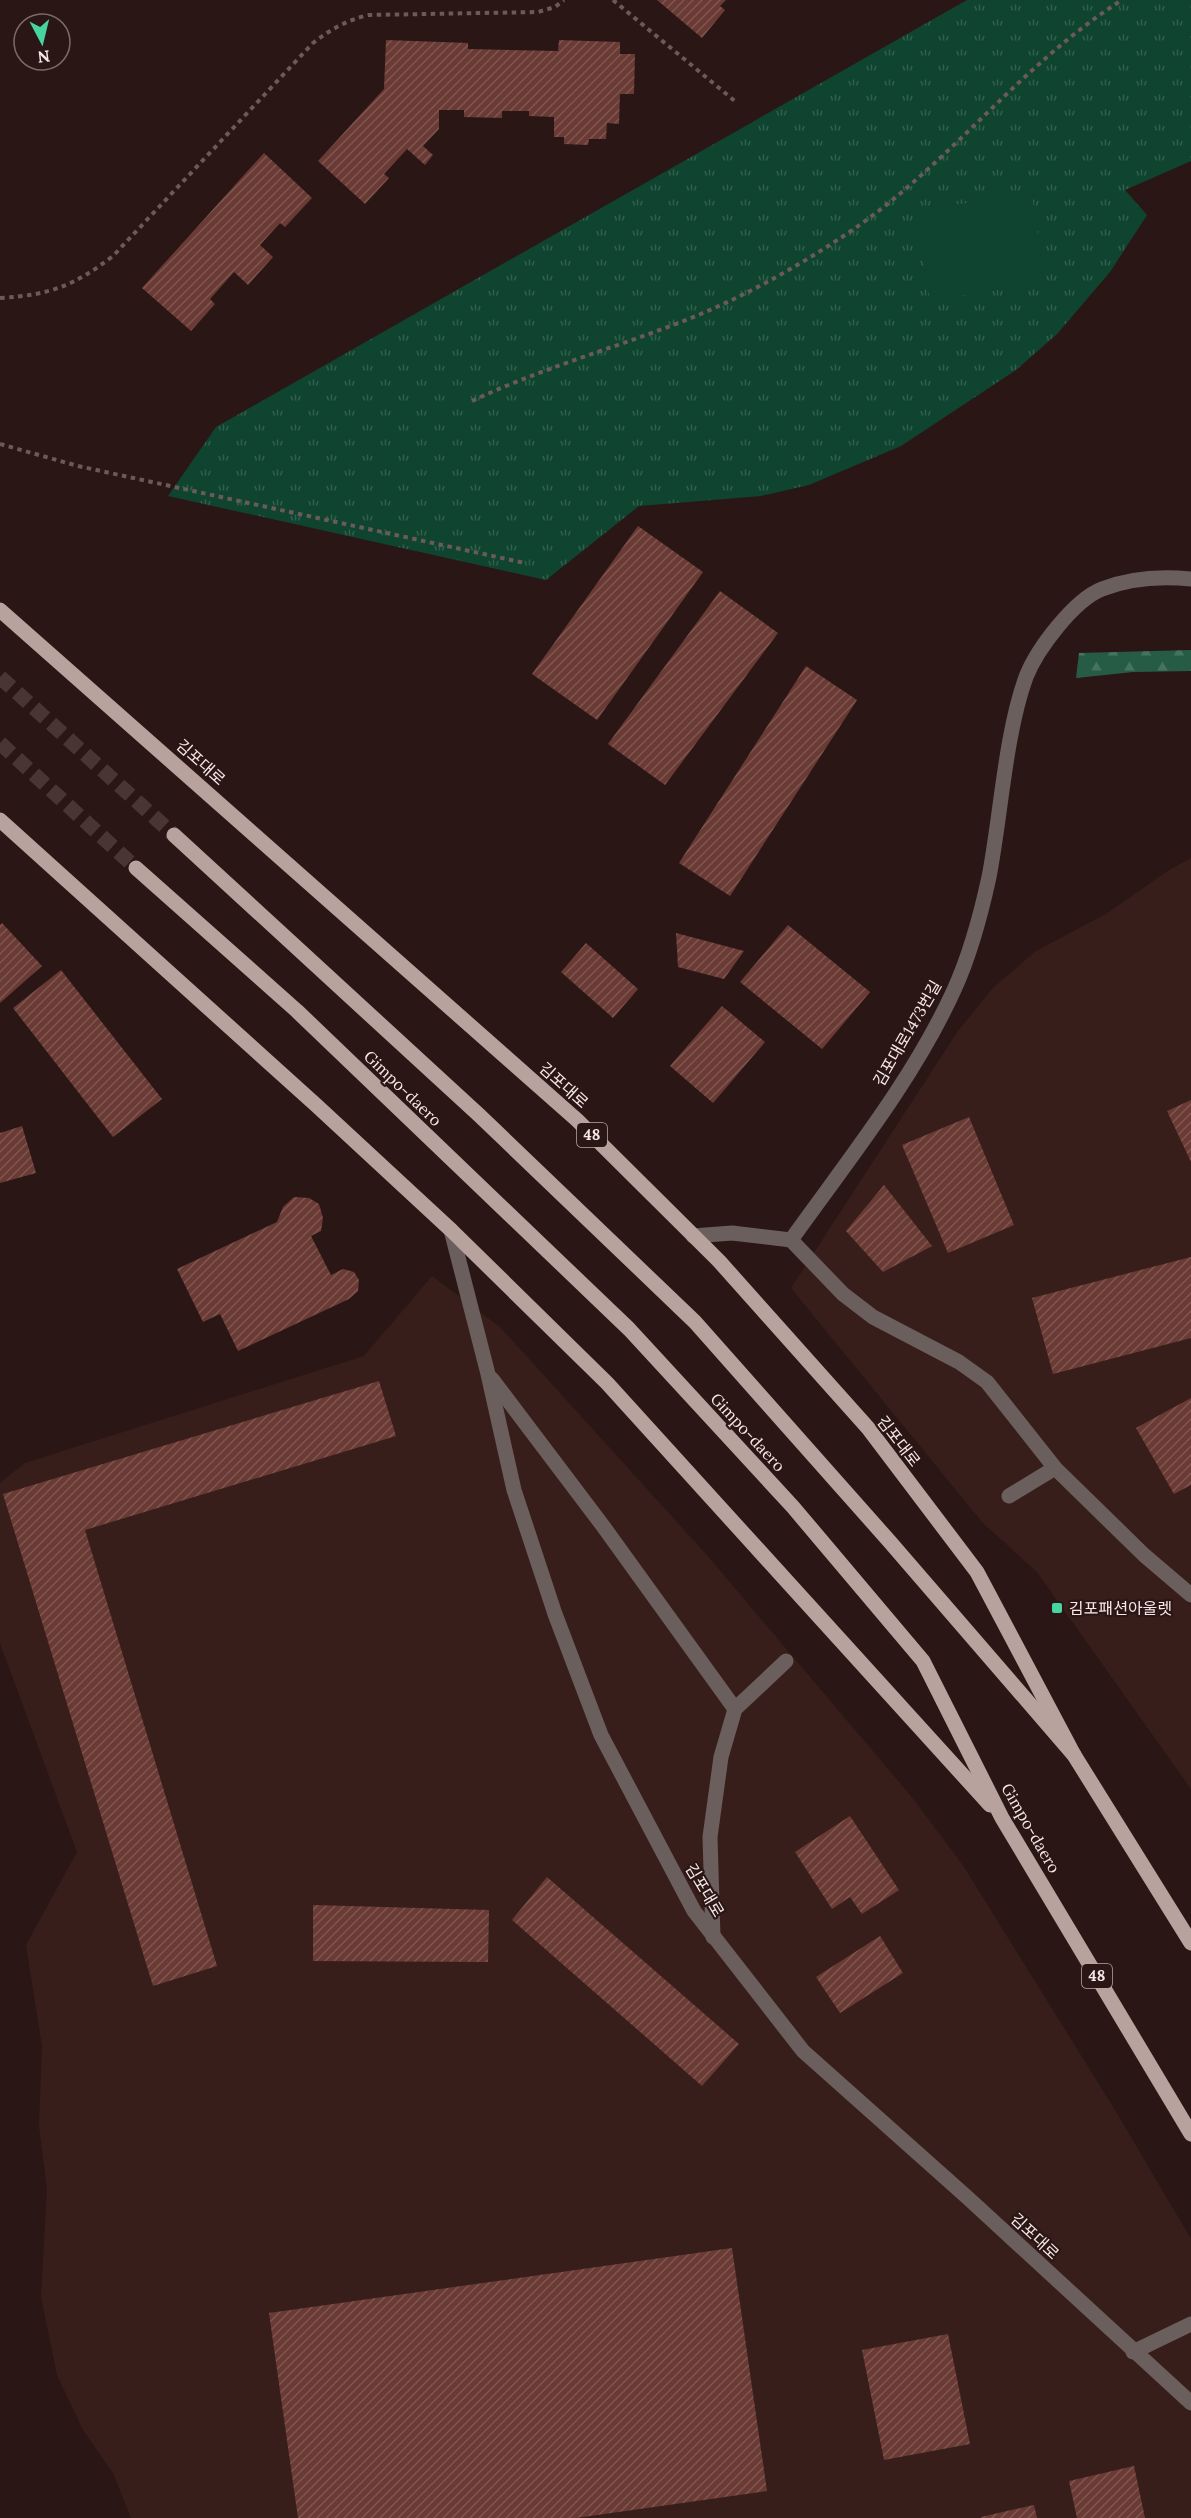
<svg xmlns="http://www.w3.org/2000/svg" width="1191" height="2518" viewBox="0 0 1191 2518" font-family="Lora,'Noto Sans KR',serif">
  <defs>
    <pattern id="grass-tufts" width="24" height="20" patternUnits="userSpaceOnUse" patternTransform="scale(1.5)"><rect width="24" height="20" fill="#0e4430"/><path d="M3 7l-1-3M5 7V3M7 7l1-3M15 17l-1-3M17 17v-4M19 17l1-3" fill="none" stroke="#325f4e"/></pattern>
    <pattern id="forest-firs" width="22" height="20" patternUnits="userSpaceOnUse" patternTransform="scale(1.5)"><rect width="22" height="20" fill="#265c46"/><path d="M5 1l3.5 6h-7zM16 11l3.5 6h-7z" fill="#467361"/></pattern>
    <pattern id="building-hatch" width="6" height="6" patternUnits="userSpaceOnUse" patternTransform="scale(1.5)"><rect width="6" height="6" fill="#6a3a34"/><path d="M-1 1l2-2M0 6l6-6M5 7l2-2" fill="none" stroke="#805651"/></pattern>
  </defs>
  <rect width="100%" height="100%" fill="#2a1715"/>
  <!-- built -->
  <g fill="#381e1a">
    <path d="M1191,858V1789L1037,1572L982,1522L791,1288L958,1031L993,988L1036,951L1106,914L1169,870Z"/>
    <path d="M432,1276L500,1327L705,1553L911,1796L962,1864L1115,2110L1191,2239V2518H131L113,2473L83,2430L57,2375L41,2297L47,2189L39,2126L42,2046L26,1945L77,1852L0,1643V1483L25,1463L364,1356Z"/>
  </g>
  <!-- grass -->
  <path fill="url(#grass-tufts)" d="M967,0H1191V161L1125,190L1147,215L1110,272L1057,334L1016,370L901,446L809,485L761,496L639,506L546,580L168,496L216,427Z"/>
  <!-- forest -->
  <path fill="url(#forest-firs)" d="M1191,650V671L1133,672L1076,678L1079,653Z"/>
  <!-- garden -->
  <path fill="#0e4430" d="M1032,194L1045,283L930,300L917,210Z"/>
  <!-- building -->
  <g fill="url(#building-hatch)">
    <path d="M657,0H726L720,6L725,10L702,38Z"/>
    <path d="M386,40L468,43V49L558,51L559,40L620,42V54H635L634,94H620L619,124L607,123L606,139H589L588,145L564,144V137H554V117L529,116V111H502V118L464,117V110H439V129L423,146L433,155L425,165L407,149L384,174L389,178L365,204L318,161L384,89Z"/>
    <path d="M264,153L312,198L285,227L280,223L260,245L273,257L248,285L234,272L210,299L215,304L191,331L142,288Z"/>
    <path d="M638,526L703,572L597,720L532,674Z"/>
    <path d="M720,591L778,633L665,785L608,744Z"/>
    <path d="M806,666L857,700L730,896L679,863Z"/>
    <path d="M2,923L42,966L0,1003V925Z"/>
    <path d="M788,925L870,992L822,1049L740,982Z"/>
    <path d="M676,933L744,951L724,979L678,967Z"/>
    <path d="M586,943L638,989L613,1018L561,972Z"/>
    <path d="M61,970L162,1099L113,1137L13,1008Z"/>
    <path d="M722,1006L765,1042L713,1103L670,1066Z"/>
    <path d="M1191,1100V1162L1167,1111Z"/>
    <path d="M969,1117L1014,1225L948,1253L902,1145Z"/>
    <path d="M22,1126L36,1173L0,1183V1133Z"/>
    <path d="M884,1185L932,1246L883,1272L846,1231Z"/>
    <path d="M294,1197L309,1198L319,1204L323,1218L321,1231L311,1236L331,1275L343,1269L354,1272L359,1280L358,1291L349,1299L238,1351L220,1314L203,1322L177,1269L277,1222L283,1207Z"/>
    <path d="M1191,1257V1338L1053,1374L1032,1298Z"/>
    <path d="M379,1381L396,1436L85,1530L217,1966L153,1986L3,1494Z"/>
    <path d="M1191,1398V1485L1174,1494L1136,1428Z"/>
    <path d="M850,1816L899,1890L862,1914L850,1897L832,1909L795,1852Z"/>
    <path d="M547,1877L739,2044L702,2086L512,1920Z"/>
    <path d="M313,1905L489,1910L488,1962L313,1961Z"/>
    <path d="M880,1936L903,1973L840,2013L816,1977Z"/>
    <path d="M732,2248L767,2491L576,2518H298L269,2313Z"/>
    <path d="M948,2334L970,2444L884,2460L862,2350Z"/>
    <path d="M1134,2466L1145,2518H1077L1069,2481Z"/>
    <path d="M1034,2505L1037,2518H981V2517Z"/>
  </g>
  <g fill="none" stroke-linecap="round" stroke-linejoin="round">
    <!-- primary-tunnel -->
    <g stroke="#493634" stroke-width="15" stroke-dasharray="15 8" stroke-linecap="butt">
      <path d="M0,677L174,835"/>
      <path d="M0,743L136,868"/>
    </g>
    <!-- path -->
    <g stroke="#6c5a58" stroke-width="4" stroke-dasharray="4.5 4.5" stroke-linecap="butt">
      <path d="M613,0L736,102"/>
      <path d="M0,298C50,295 74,286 113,256L313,43C331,29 347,20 369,15L538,12L555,7L564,0"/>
      <path d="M472,401C540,369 611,349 681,322C738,300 794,269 845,235C947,168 1019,65 1122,0"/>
      <path d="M0,444L78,466L525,563"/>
    </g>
    <!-- service -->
    <g stroke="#6a5f5d" stroke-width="15">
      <path d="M1191,579C1161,576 1130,578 1102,589C1074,600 1037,649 1026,677C1005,735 1001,815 989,877C981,914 970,955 954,990C913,1080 848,1160 791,1240L843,1294L873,1317L959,1362L987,1382L1055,1468L1144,1555L1191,1595"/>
      <path d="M451,1230L488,1374L514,1490L555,1614L601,1735L694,1911L803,2051L968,2198L1191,2403"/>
      <path d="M693,1236L732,1233L791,1240"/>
      <path d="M492,1379L603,1526L735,1709"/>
      <path d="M1009,1496L1055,1468"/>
      <path d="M713,1937L710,1837L721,1757L735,1709L786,1661"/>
      <path d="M1133,2352L1191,2324"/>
    </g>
    <!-- primary -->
    <g stroke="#b8a29e" stroke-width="15">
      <path d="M0,610L577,1120L719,1261L868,1428L977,1572L1074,1755"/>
      <path d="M0,820L316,1105L451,1230L607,1383L990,1805"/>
      <path d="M174,835L479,1115L695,1322L890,1542L1074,1755L1191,1943"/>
      <path d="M136,868L297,1011L629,1329L793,1507L923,1661L1002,1818L1191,2134"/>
    </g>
  </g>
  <!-- markers -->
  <rect fill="#47d49e" stroke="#2a1715" stroke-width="2" x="1051" y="1602" width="12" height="12" rx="3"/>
  <g text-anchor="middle" stroke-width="4.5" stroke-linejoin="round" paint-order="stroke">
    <!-- shield labels -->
    <g fill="#2a1715" stroke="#b9a9a7" stroke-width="1.5">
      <rect x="577" y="1123" width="30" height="24" rx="4.5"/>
      <rect x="1082" y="1964" width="30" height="24" rx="4.5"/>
    </g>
    <g font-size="15" font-weight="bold" fill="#f6e8e6">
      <text x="592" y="1140">48</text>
      <text x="1097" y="1981">48</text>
    </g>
    <!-- street labels -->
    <g font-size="16" fill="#f6e8e6" stroke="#2a1715">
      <text transform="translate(201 762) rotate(42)" y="6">김포대로</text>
      <text transform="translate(907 1033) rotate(-60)" y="6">김포대로1473번길</text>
      <text transform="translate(564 1085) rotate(42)" y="6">김포대로</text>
      <text transform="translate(403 1088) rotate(44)" y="6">Gimpo-daero</text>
      <text transform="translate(748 1432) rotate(47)" y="6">Gimpo-daero</text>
      <text transform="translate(899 1441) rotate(52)" y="6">김포대로</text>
      <text transform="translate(1031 1828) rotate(60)" y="6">Gimpo-daero</text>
      <text transform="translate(705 1890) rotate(59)" y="6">김포대로</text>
      <text transform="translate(1035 2236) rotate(43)" y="6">김포대로</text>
    </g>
    <!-- poi labels -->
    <g font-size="16" fill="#f6e8e6" stroke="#2a1715" text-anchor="start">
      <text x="1069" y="1614">김포패션아울렛</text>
    </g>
  </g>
  <!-- north arrow -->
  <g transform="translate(42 42) rotate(173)"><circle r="28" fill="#2a1715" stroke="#7c6b69" stroke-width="1.5"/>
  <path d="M0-4.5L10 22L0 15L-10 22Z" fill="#47d49e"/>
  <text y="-9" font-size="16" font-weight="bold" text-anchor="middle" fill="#f6e8e6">N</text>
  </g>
</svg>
